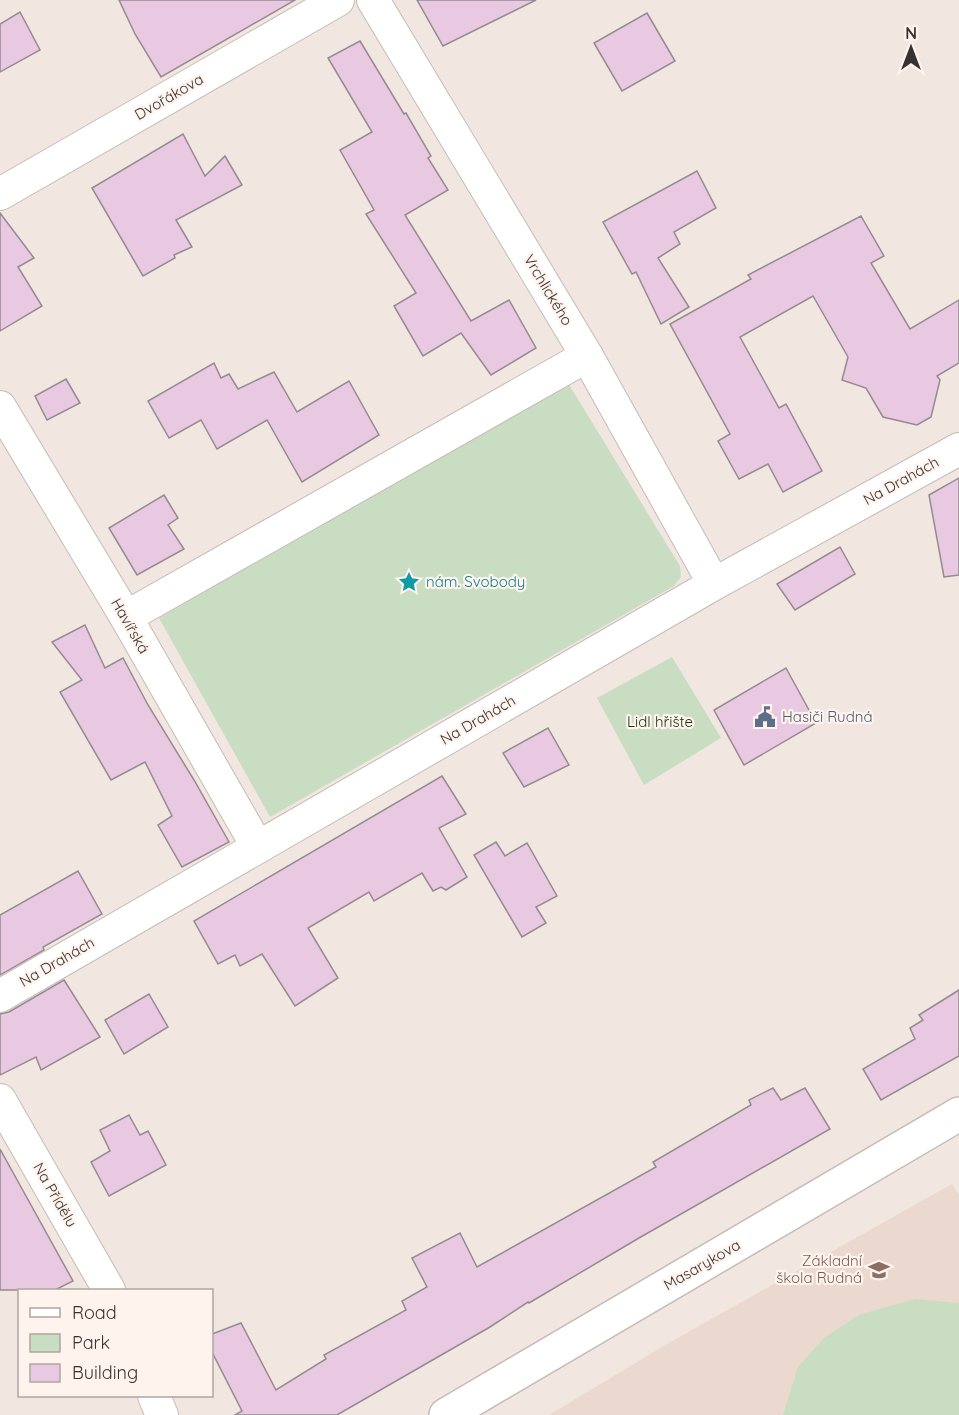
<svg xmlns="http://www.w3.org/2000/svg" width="959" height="1415" viewBox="0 0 959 1415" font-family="Quicksand,sans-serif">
  <rect width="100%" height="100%" fill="#f2e6e0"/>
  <!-- built -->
  <path fill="#ebd8ce" d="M952,1184L959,1195V1415H549L667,1344Z"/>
  <!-- green -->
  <g fill="#c9ddc3">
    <path d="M568,383L680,566L681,577L674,586L270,817L159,618Z"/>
    <path d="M672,657L721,738L644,785L597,698Z"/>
    <path d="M915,1299L959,1303V1415H783L798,1367L824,1338L859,1315Z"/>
  </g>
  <!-- building -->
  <g fill="#e9c9e1" stroke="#948b91" stroke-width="1.5">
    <path d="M119,0H295L161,77L135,34Z"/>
    <path d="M417,0H536L443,46Z"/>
    <path d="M20,12L40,50L0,72V24Z"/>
    <path d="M647,13L675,61L622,91L594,43Z"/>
    <path d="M360,41L404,114L406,113L431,156L428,158L448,190L405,215L471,321L509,300L536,348L491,375L461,333L423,356L394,306L416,293L366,214L374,210L340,150L372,132L328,58Z"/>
    <path d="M183,134L205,176L225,156L242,185L176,220L192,247L174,255L175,258L143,276L92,188Z"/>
    <path d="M697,171L716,208L674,232L680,244L658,258L689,307L661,324L636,272L632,274L603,222Z"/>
    <path d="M0,213L34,258L18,267L42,306L0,331Z"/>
    <path d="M861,216L884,256L871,263L910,329L959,300V363L937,376L940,380L931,417L917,425L883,417L866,388L842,380L848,357L813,296L740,337L779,408L786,404L822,471L783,492L768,464L739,479L718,441L730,434L670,324L751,279L748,275Z"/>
    <path d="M214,363L221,378L229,374L238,389L274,372L297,412L349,381L379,435L302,482L267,420L217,449L201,420L169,438L148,401Z"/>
    <path d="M66,379L80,403L47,420L35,396Z"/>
    <path d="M959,478V575L944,577L929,495Z"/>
    <path d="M164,495L178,518L168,525L184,549L137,575L109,528Z"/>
    <path d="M840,547L855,574L795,610L777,584Z"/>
    <path d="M85,625L105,668L123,658L148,705L194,780L229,842L182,867L158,825L172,816L145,762L111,780L60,692L82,680L52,642Z"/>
    <path d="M786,668L816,723L744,765L714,710Z"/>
    <path d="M548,728L569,765L524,787L503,753Z"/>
    <path d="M442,776L466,814L439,828L467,877L446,890L441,887L433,891L422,873L374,901L369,892L308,928L338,978L295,1006L262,954L240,966L235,955L218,964L194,921Z"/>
    <path d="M496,842L505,856L527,843L557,896L536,907L546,923L522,937L474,855Z"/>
    <path d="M78,871L102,914L43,947L44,950L0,975V915Z"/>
    <path d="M64,980L100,1037L41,1070L36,1057L0,1075V1014L9,1012Z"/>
    <path d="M959,990V1056L881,1100L863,1069L915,1039L910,1028L923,1020L919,1015Z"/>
    <path d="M149,994L168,1027L124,1054L105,1020Z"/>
    <path d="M773,1088L781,1100L805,1088L830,1129L639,1238L529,1303L528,1302L490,1327L337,1415H235L242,1411L212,1352V1334L241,1323L276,1390L326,1359L324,1355L406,1310L402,1301L427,1287L412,1258L460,1233L477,1267L656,1167L653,1162L751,1105L749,1100Z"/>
    <path d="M129,1115L140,1135L148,1131L166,1165L109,1196L91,1162L110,1151L100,1130Z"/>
    <path d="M0,1149L73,1281L55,1290H0Z"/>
  </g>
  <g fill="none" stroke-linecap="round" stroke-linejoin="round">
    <defs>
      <g id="street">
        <path d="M373,0L587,356L714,584"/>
        <path d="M0,194L338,0"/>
        <path d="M0,407L126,617L257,846"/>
        <path d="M126,617L587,356"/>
        <path d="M0,996L714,584L959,449"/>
        <path d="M0,1100L109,1290"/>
        <path d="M154,1396L162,1415"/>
      </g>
      <path id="secondary" d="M446,1415L959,1114"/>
    </defs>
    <!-- street casing -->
    <use href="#street" stroke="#c6bbb5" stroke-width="34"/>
    <!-- secondary casing -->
    <use href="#secondary" stroke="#c6bbb5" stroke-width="36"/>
    <!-- street -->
    <use href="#street" stroke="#fff" stroke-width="32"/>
    <!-- secondary -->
    <use href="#secondary" stroke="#fff" stroke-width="33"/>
  </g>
  <!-- icons -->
  <defs>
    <symbol id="sight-bare" viewBox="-9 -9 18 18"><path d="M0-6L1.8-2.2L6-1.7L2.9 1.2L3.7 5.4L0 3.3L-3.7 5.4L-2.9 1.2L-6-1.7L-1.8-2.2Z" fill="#0f9aa8" stroke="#fff3ed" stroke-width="2.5" paint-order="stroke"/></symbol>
    <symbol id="civic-bare" viewBox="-9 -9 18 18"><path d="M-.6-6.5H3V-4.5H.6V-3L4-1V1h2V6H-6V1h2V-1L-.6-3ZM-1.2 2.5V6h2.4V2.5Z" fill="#5c6f8a" stroke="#fff3ed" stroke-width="2.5" paint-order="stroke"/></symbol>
    <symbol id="school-bare" viewBox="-9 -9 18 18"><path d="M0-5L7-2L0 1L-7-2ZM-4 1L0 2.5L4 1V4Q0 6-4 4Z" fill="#8d6e63" stroke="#fff3ed" stroke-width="2.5" paint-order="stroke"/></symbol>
  </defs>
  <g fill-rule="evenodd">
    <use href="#sight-bare" x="394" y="567" width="30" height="30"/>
    <use href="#civic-bare" x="750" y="702" width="30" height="30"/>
    <use href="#school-bare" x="864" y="1255" width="30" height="30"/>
  </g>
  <g text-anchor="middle" stroke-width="4.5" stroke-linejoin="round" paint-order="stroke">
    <!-- street labels -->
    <g font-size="15" fill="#373230" stroke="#fff3ed">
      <text transform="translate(169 97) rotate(-30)" y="5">Dvořákova</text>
      <text transform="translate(548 290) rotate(59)" y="5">Vrchlického</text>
      <text transform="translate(901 481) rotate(-29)" y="5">Na Drahách</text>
      <text transform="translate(130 626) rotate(60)" y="5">Havířská</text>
      <text transform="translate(478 720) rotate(-30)" y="5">Na Drahách</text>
      <text transform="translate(57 962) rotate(-30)" y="5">Na Drahách</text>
      <text transform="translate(55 1195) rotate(60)" y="5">Na Přídělu</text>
      <text transform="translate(702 1265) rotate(-30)" y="5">Masarykova</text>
    </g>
    <!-- culture labels -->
    <g font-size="15" fill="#0d838f" stroke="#fff3ed" text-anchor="start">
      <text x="426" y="587">nám. Svobody</text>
    </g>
    <!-- service labels -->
    <g font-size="15" fill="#4e5e75" stroke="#fff3ed" text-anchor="start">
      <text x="782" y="722">Hasiči Rudná</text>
    </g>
    <!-- park labels -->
    <g font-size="15" fill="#143309" stroke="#fff3ed">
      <text x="660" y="727">Lidl hřište</text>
    </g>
    <!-- education labels -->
    <g font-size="15" fill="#785e54" stroke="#fff3ed" text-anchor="end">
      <text x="862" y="1266">Základní<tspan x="862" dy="17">škola Rudná</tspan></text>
    </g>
  </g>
  <!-- legend -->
  <rect x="18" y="1289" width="195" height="108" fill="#fff3ed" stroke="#afa6a1" stroke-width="1.5"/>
  <rect x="30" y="1308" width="30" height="9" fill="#ffffff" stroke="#afa6a1" stroke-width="1.5"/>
  <text x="72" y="1319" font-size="18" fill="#373230">Road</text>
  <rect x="30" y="1334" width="30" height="18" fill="#c9ddc3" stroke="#afa6a1" stroke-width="1.5"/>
  <text x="72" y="1349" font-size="18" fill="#373230">Park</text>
  <rect x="30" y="1364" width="30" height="18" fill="#e9c9e1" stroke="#afa6a1" stroke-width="1.5"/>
  <text x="72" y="1379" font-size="18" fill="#373230">Building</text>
  <!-- north arrow -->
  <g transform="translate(911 48)" stroke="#fff3ed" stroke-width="4.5" paint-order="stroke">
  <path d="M0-4.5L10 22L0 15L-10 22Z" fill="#373230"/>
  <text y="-9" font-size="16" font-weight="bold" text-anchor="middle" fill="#373230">N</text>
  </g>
</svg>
